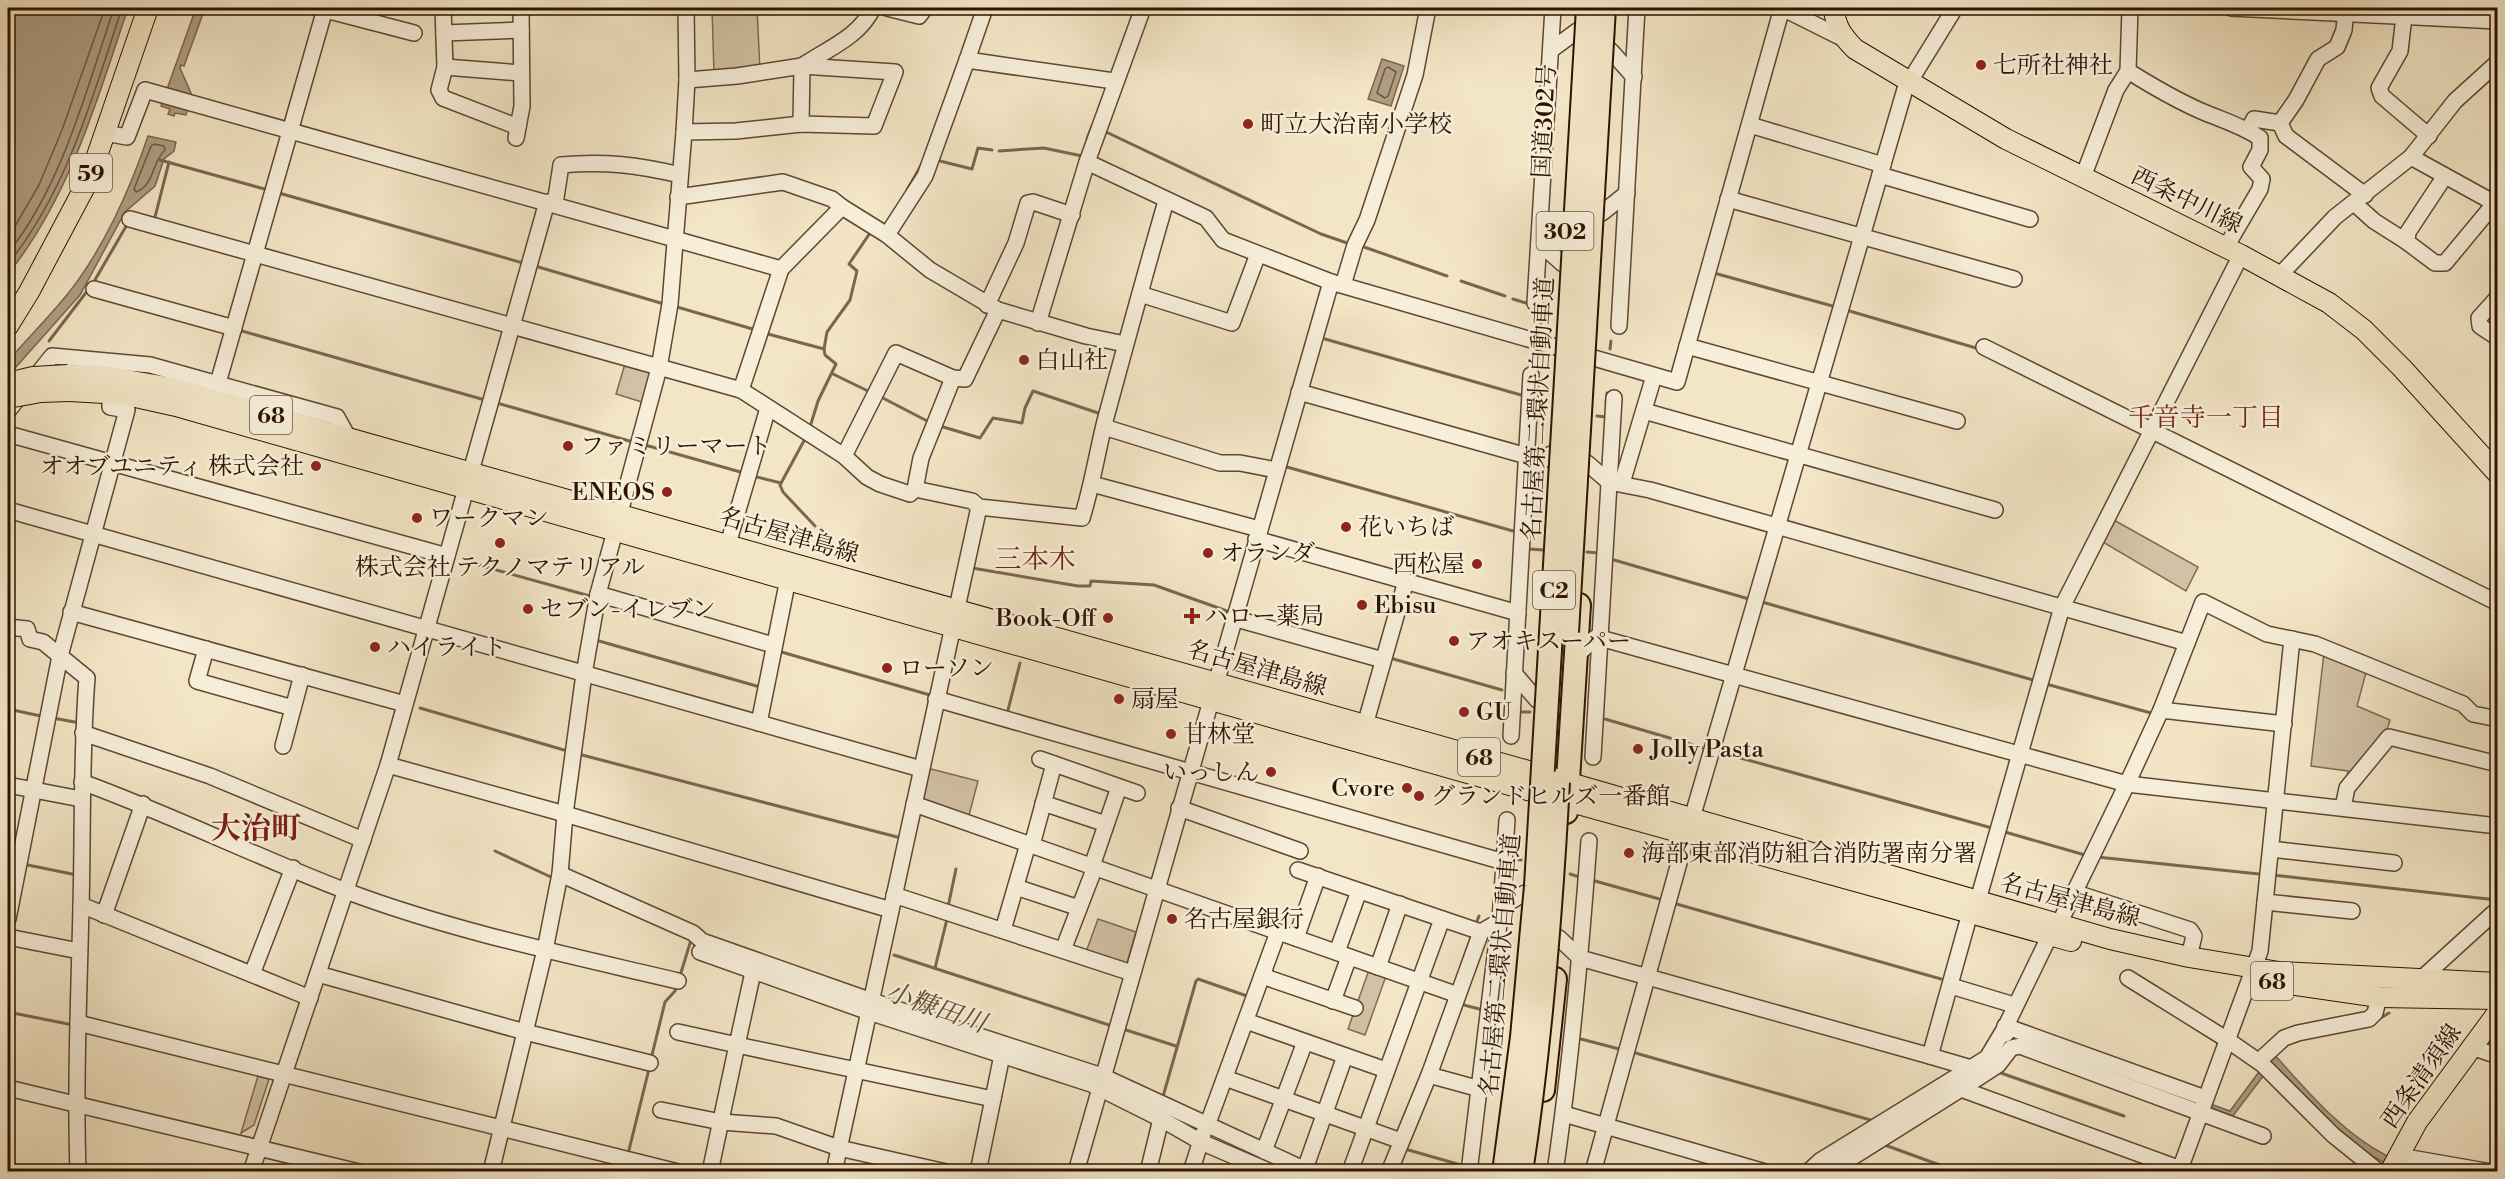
<svg xmlns="http://www.w3.org/2000/svg" width="2505" height="1179" viewBox="0 0 2505 1179" font-family="'Libre Bodoni','Noto Serif JP',serif">
  <rect width="100%" height="100%" fill="#f3e6c6"/>
  <filter id="stains"><feTurbulence type="fractalNoise" baseFrequency=".00333" numOctaves="4"/><feColorMatrix values="0 0 0 0 .2 0 0 0 0 .09 0 0 0 0 .02 0 0 0 .5 -.17"/></filter>
  <radialGradient id="worn" r=".72"><stop offset=".6" stop-color="#630" stop-opacity="0"/><stop offset="1" stop-color="#630" stop-opacity=".3"/></radialGradient>
  <!-- green -->
  <g fill="#d2c2a5" stroke="#806a53" stroke-width="1.5">
    <path d="M712,8H757L760,70L714,74Z"/>
    <path d="M625,364L650,371L652,374L645,403L616,394Z"/>
    <path d="M2112,519L2198,567L2186,591L2101,541Z"/>
    <path d="M2324,653L2367,669L2357,706L2390,720L2386,733L2346,784L2348,771L2311,766Z"/>
    <path d="M927,768L978,781L968,819L922,803Z"/>
    <path d="M1098,919L1136,932L1127,963L1124,964L1086,952Z"/>
    <path d="M1369,970L1386,976L1365,1035L1348,1029Z"/>
    <path d="M258,1076L269,1079L254,1125L241,1133Z"/>
  </g>
  <!-- water -->
  <g fill="#b09e83" stroke="#7c664f" stroke-width="1.5">
    <path d="M8,8H128C97,100 70,197 8,274Z"/>
    <path d="M196,8H205L184,66L181,65L180,68L191,93L186,115L175,113L174,116L168,114L170,109L161,106Z"/>
    <path d="M1382,59L1404,66L1391,106L1368,99Z"/>
    <path d="M148,136L176,142L174,151L164,159L155,186L125,212L80,295L8,376V361C27,339 48,318 66,296C102,252 130,190 148,136Z"/>
    <path d="M2018,1035L2230,1111L2273,1053C2307,1091 2341,1132 2387,1156C2404,1164 2441,1167 2460,1171C2444,1171 2421,1176 2405,1171C2352,1154 2312,1105 2274,1065L2264,1075L2232,1117L2022,1043L1823,1171L1812,1172L2002,1041Z"/>
  </g>
  <g fill="none" stroke-linecap="round" stroke-linejoin="round">
    <!-- shore -->
    <g stroke="#6f5842" stroke-width="1.5">
      <path d="M1388,67L1396,72L1388,96L1385,98L1377,93L1385,69Z"/>
      <path d="M154,144L164,146L165,150C151,163 155,185 136,192L134,189L151,146Z"/>
      <path d="M8,238L39,185L62,130L105,8"/>
      <path d="M8,253C62,186 87,88 114,8"/>
      <path d="M8,264C67,191 93,96 122,8"/>
    </g>
    <!-- stream -->
    <g stroke="#7c664f" stroke-width="3">
      <path d="M1104,131L1321,234L1350,244"/>
      <path d="M1087,139L1092,126"/>
      <path d="M999,151L1044,148L1082,156"/>
      <path d="M160,160L268,190"/>
      <path d="M936,160L972,169L978,148L992,150"/>
      <path d="M907,190L923,162"/>
      <path d="M279,193L523,263"/>
      <path d="M154,221L169,162"/>
      <path d="M1364,247L1447,276"/>
      <path d="M535,266L664,304"/>
      <path d="M1714,273L1836,307"/>
      <path d="M1461,281L1505,296"/>
      <path d="M92,285L128,223"/>
      <path d="M1513,299L1526,303"/>
      <path d="M677,307L756,330"/>
      <path d="M1846,310L1976,348"/>
      <path d="M242,331L485,400"/>
      <path d="M1540,332L1541,322"/>
      <path d="M768,334L824,349"/>
      <path d="M1325,339L1521,395"/>
      <path d="M49,341L88,290"/>
      <path d="M1610,349L1611,341"/>
      <path d="M833,374L872,393"/>
      <path d="M881,397L931,423"/>
      <path d="M497,403L633,442"/>
      <path d="M1606,403L1607,393"/>
      <path d="M1537,412L1545,413"/>
      <path d="M1597,416L1606,417"/>
      <path d="M940,426L980,438L993,418L1022,423L1025,408L1033,391L1101,414"/>
      <path d="M810,427L818,401L836,364L825,355L824,349L827,332L850,300L857,271L849,264L872,230"/>
      <path d="M806,437L780,485L783,492L815,526"/>
      <path d="M645,445L744,473"/>
      <path d="M1534,448L1538,390"/>
      <path d="M1287,467L1513,531"/>
      <path d="M753,476L781,483"/>
      <path d="M821,530L829,537L830,553"/>
      <path d="M1529,549L1544,550"/>
      <path d="M1587,552L1598,553"/>
      <path d="M1614,560L1749,599"/>
      <path d="M464,561L590,596"/>
      <path d="M972,568L1078,586H1090L1091,581L1154,585L1227,611"/>
      <path d="M1762,602L2033,680"/>
      <path d="M599,641L760,687"/>
      <path d="M778,651L930,695"/>
      <path d="M1390,658L1502,690"/>
      <path d="M2046,684L2151,713"/>
      <path d="M420,708L564,750"/>
      <path d="M8,709L41,716"/>
      <path d="M1519,712H1530"/>
      <path d="M1007,714L1020,663"/>
      <path d="M53,718L80,723"/>
      <path d="M1605,719L1707,749"/>
      <path d="M1719,752L1992,828"/>
      <path d="M582,755L901,838L900,840"/>
      <path d="M2005,832L2085,855"/>
      <path d="M495,851L553,878"/>
      <path d="M2097,857L2259,874"/>
      <path d="M1510,858L1521,860"/>
      <path d="M23,864L77,875"/>
      <path d="M1570,874L1579,877"/>
      <path d="M2273,875L2497,900"/>
      <path d="M1595,881L1663,900"/>
      <path d="M1673,903L1941,979"/>
      <path d="M948,907L956,869"/>
      <path d="M1475,926L1479,916"/>
      <path d="M894,955L1109,1025"/>
      <path d="M1462,963L1472,935"/>
      <path d="M935,968L947,919"/>
      <path d="M680,976L691,940"/>
      <path d="M1460,1004L1483,1010"/>
      <path d="M8,1012L73,1025"/>
      <path d="M2377,1020L2389,1013"/>
      <path d="M1123,1029L1176,1046"/>
      <path d="M1581,1039L1623,1050"/>
      <path d="M1632,1052L1874,1121"/>
      <path d="M651,1059L665,1002L675,991L676,985"/>
      <path d="M1998,1072L2124,1116"/>
      <path d="M1162,1100L1196,981L1198,979L1247,996"/>
      <path d="M1882,1144L1959,1172"/>
      <path d="M1405,1149L1461,1165"/>
      <path d="M628,1154L649,1069"/>
      <path d="M8,1169L17,1172"/>
    </g>
    <defs>
      <g id="minor">
        <path d="M318,8L414,33"/>
        <path d="M443,8L445,67L439,90L443,98L518,127"/>
        <path d="M887,8L919,16L925,8"/>
        <path d="M2231,8L2498,21"/>
        <path d="M2346,8L2344,30L2337,47L2318,59L2296,100L2280,123L2286,136L2365,195"/>
        <path d="M2404,16L2400,51L2379,88L2382,96L2429,136"/>
        <path d="M444,33L521,30"/>
        <path d="M1551,50L1577,31"/>
        <path d="M1611,51L1634,77"/>
        <path d="M967,60L985,8"/>
        <path d="M445,67L521,73"/>
        <path d="M2128,71C2152,86 2176,100 2201,111C2222,120 2241,125 2260,138V150L2251,167L2262,179L2260,189L2226,247"/>
        <path d="M801,124L802,66C829,48 859,37 873,8"/>
        <path d="M1750,125L1883,165"/>
        <path d="M2248,130L2254,119L2280,123"/>
        <path d="M684,132L736,131L801,124L874,126L895,72L802,66L737,76L687,80"/>
        <path d="M105,133L127,137L145,90L781,269"/>
        <path d="M516,138L522,106L521,8"/>
        <path d="M2411,157L2498,205"/>
        <path d="M1087,162L1206,218L1223,240L1331,282L1677,382L1782,8L1844,39"/>
        <path d="M1880,175L2030,219"/>
        <path d="M2445,176L2408,232L2407,242L2435,263H2445L2494,204"/>
        <path d="M2083,177L2116,90L2128,71L2130,8"/>
        <path d="M678,197L783,182L832,199L842,207"/>
        <path d="M1728,199L2014,279"/>
        <path d="M2354,203L2374,221L2407,242"/>
        <path d="M555,204L561,165C605,161 638,165 680,175"/>
        <path d="M1602,213L1627,193"/>
        <path d="M130,219L741,390L844,456L867,477L880,484L910,494L915,489L972,501L979,507L1082,518C1092,486 1097,453 1105,421C1125,347 1145,274 1166,201"/>
        <path d="M887,235L925,176L967,60L1114,81"/>
        <path d="M1539,243L1563,264"/>
        <path d="M2280,275L2335,217L2411,157L2455,101L2498,62"/>
        <path d="M1343,285L1355,245L1367,220L1415,75L1428,8"/>
        <path d="M94,289L234,328"/>
        <path d="M1140,294L1232,323L1258,254"/>
        <path d="M2498,297L2479,318L2480,326L2498,338"/>
        <path d="M1535,303L1553,8"/>
        <path d="M987,305L1016,243L1028,203L1033,202L1072,215"/>
        <path d="M1038,323L1087,162L1143,8"/>
        <path d="M1619,326L1637,8"/>
        <path d="M1687,346L1957,421"/>
        <path d="M1984,347L2498,603"/>
        <path d="M218,383L325,9"/>
        <path d="M741,390L781,269L842,207L887,235L930,270L998,310L1086,336L1125,344"/>
        <path d="M1299,392L1527,456"/>
        <path d="M8,411L52,356L150,365L337,417L348,437"/>
        <path d="M1644,411L1995,510"/>
        <path d="M1104,427L1220,463H1240L1276,470"/>
        <path d="M8,434L447,556"/>
        <path d="M844,456L896,353L953,378L965,379L998,310"/>
        <path d="M1587,463L1609,482L1650,490L2187,643L2161,710L2127,784L2059,924"/>
        <path d="M1526,473L1551,454"/>
        <path d="M1622,483L1654,376"/>
        <path d="M1092,484L1259,529"/>
        <path d="M915,489L921,458L953,378"/>
        <path d="M8,510L921,769"/>
        <path d="M1256,539L1518,613"/>
        <path d="M728,544L768,408"/>
        <path d="M598,594L773,645"/>
        <path d="M71,612L405,704"/>
        <path d="M1233,618L1383,660"/>
        <path d="M8,627L27,629L30,639L43,642L87,678C81,754 83,830 81,907C79,995 75,1083 78,1172"/>
        <path d="M2187,643L2203,602L2267,634L2315,644L2463,704L2473,714L2498,719"/>
        <path d="M206,649L197,681L293,708"/>
        <path d="M1576,656L1595,638H1600L2127,784L2498,826"/>
        <path d="M1514,673L1537,700"/>
        <path d="M936,699L1504,862"/>
        <path d="M2161,710L2284,724"/>
        <path d="M759,723L788,579"/>
        <path d="M1365,725L1406,581"/>
        <path d="M83,733L210,776L363,840"/>
        <path d="M1511,736L1531,375"/>
        <path d="M283,746L302,675"/>
        <path d="M1593,757L1614,398"/>
        <path d="M1040,759L1137,793"/>
        <path d="M388,765L565,814L891,910"/>
        <path d="M82,782C172,815 257,857 346,891C452,931 568,955 678,981"/>
        <path d="M8,785L81,799"/>
        <path d="M1043,803L1106,824"/>
        <path d="M914,804L1458,995"/>
        <path d="M2343,807L2347,788L2389,737L2498,764"/>
        <path d="M1179,808L1300,851"/>
        <path d="M1692,818L1905,89L1955,8"/>
        <path d="M1032,845L1054,764"/>
        <path d="M2271,849L2394,863"/>
        <path d="M1092,866L1119,787"/>
        <path d="M1298,870L1481,932"/>
        <path d="M560,874L693,933L702,941L872,1001L1102,1076L1310,1172"/>
        <path d="M1016,887L1079,908"/>
        <path d="M2073,892L2190,930L2194,936L2189,957"/>
        <path d="M894,895L1132,973"/>
        <path d="M2265,902L2352,911"/>
        <path d="M81,905L310,998"/>
        <path d="M1501,907L1525,893"/>
        <path d="M104,915L143,804"/>
        <path d="M8,919L60,656L127,410L110,407V404"/>
        <path d="M1003,930L1028,844"/>
        <path d="M8,937L79,951"/>
        <path d="M1296,938L1318,876"/>
        <path d="M1559,938L1580,958L1930,1056L1970,913L1978,900L2062,607L2241,255"/>
        <path d="M1063,950L1095,867"/>
        <path d="M700,952L869,1012L1091,1084L1161,1119L1201,1142L1271,1172"/>
        <path d="M1337,952L1359,891"/>
        <path d="M1378,967L1400,904"/>
        <path d="M252,974L293,868"/>
        <path d="M318,974L525,1032L650,1063"/>
        <path d="M1262,976L1355,1008"/>
        <path d="M2128,978L2226,1039L2262,1064L2333,1135L2379,1172"/>
        <path d="M2420,980L2498,909"/>
        <path d="M1951,986L2014,1005"/>
        <path d="M1333,1001L1349,957"/>
        <path d="M1246,1021L1386,1070"/>
        <path d="M78,1023L678,1172"/>
        <path d="M2005,1026L2205,1098"/>
        <path d="M678,1032L737,1045L755,963"/>
        <path d="M2006,1034L2005,1028L2050,935"/>
        <path d="M2471,1047L2498,1056"/>
        <path d="M1930,1056L1971,1068"/>
        <path d="M2259,1061L2284,1038L2298,1033L2369,1019L2375,1013L2379,997"/>
        <path d="M1429,1075L1480,1089"/>
        <path d="M1225,1078L1401,1141"/>
        <path d="M8,1088L359,1172"/>
        <path d="M1961,1089L1998,1065L2011,1048L2020,1046L2263,1136"/>
        <path d="M993,1099L1002,1055"/>
        <path d="M661,1110L721,1122L776,1126L839,1148L946,1172"/>
        <path d="M1564,1114L1765,1172"/>
        <path d="M1207,1126L1278,932"/>
        <path d="M1264,1151L1305,1042"/>
        <path d="M2399,1152L2411,1158L2491,1172"/>
        <path d="M1305,1169L1345,1056"/>
        <path d="M251,1172L388,765L547,202"/>
        <path d="M491,1172L545,950L560,874L565,814L584,674L598,594L659,368L670,304L684,132L687,80L686,8"/>
        <path d="M710,1172L737,1045L993,1099L978,1172"/>
        <path d="M834,1172L979,507"/>
        <path d="M1076,1172L1331,282"/>
        <path d="M1148,1172L1161,1119"/>
        <path d="M1191,1172L1203,1134"/>
        <path d="M1350,1172L1442,919"/>
        <path d="M1389,1172L1429,1075L1481,932L1498,922"/>
        <path d="M1469,1172L1501,907L1507,820"/>
        <path d="M1555,1172C1571,1062 1581,951 1589,841"/>
        <path d="M1593,1172L1687,834"/>
        <path d="M1808,1172L1820,1161L1987,1058L2005,1028"/>
        <path d="M1829,1172L1961,1089L2189,1172"/>
        <path d="M2179,1172L2260,951L2292,639"/>
      </g>
      <g id="major">
        <path d="M1834,8C1835,26 1842,36 1855,49L2006,139L2241,255L2329,303L2364,330L2402,368L2498,474"/>
        <path d="M8,326L29,292L89,179L148,8"/>
        <path d="M68,375L103,376L167,387L1532,772L2110,939L2189,957L2279,972L2498,983"/>
        <path d="M69,391L122,394L176,406L1531,791L2071,941"/>
        <path d="M2282,983L2379,997L2498,999"/>
        <path d="M2390,1172L2417,1122L2498,1012"/>
      </g>
      <g id="highway">
        <path d="M1566,812L1579,605"/>
        <path d="M1543,1090L1555,979"/>
      </g>
    </defs>
    <!-- minor casing -->
    <use href="#minor" stroke="#5f4732" stroke-width="18"/>
    <!-- major casing -->
    <use href="#major" stroke="#2e1201" stroke-width="22"/>
    <!-- highway casing -->
    <use href="#highway" stroke="#2e1201" stroke-width="26"/>
    <!-- minor -->
    <use href="#minor" stroke="#f7efda" stroke-width="15"/>
    <!-- major -->
    <use href="#major" stroke="#f3e6c6" stroke-width="20"/>
    <!-- highway -->
    <use href="#highway" stroke="#f3e6c6" stroke-width="22"/>
    <defs>
      <g id="major-bridge">
        <path d="M8,383L33,377L68,375"/>
        <path d="M8,398L41,392L69,391"/>
      </g>
      <g id="highway-bridge">
        <path d="M1567,632L1604,8"/>
        <path d="M1504,1172L1522,1037L1536,886L1588,8"/>
        <path d="M1521,1172C1541,1042 1551,912 1558,782"/>
      </g>
    </defs>
    <!-- major-bridge casing -->
    <use href="#major-bridge" stroke="#2e1201" stroke-width="22" stroke-linecap="butt"/>
    <!-- highway-bridge casing -->
    <use href="#highway-bridge" stroke="#2e1201" stroke-width="26" stroke-linecap="butt"/>
    <!-- major-bridge -->
    <use href="#major-bridge" stroke="#f3e6c6" stroke-width="20"/>
    <!-- highway-bridge -->
    <use href="#highway-bridge" stroke="#f3e6c6" stroke-width="22"/>
  </g>
  <!-- markers -->
  <g fill="#8f2418" stroke="#f7efda" stroke-width="2">
    <circle cx="1981" cy="65" r="6"/>
    <circle cx="1248" cy="124" r="6"/>
    <circle cx="1024" cy="360" r="6"/>
    <circle cx="568" cy="446" r="6"/>
    <circle cx="316" cy="466" r="6"/>
    <circle cx="667" cy="492" r="6"/>
    <circle cx="417" cy="518" r="6"/>
    <circle cx="1346" cy="527" r="6"/>
    <circle cx="500" cy="543" r="6"/>
    <circle cx="1208" cy="553" r="6"/>
    <circle cx="1477" cy="564" r="6"/>
    <circle cx="1362" cy="605" r="6"/>
    <circle cx="528" cy="609" r="6"/>
    <path d="M1189 607h6v6h6v6h-6v6h-6v-6h-6v-6h6z"/>
    <circle cx="1108" cy="618" r="6"/>
    <circle cx="1454" cy="641" r="6"/>
    <circle cx="375" cy="647" r="6"/>
    <circle cx="887" cy="668" r="6"/>
    <circle cx="1119" cy="699" r="6"/>
    <circle cx="1464" cy="712" r="6"/>
    <circle cx="1171" cy="734" r="6"/>
    <circle cx="1638" cy="749" r="6"/>
    <circle cx="1271" cy="772" r="6"/>
    <circle cx="1407" cy="788" r="6"/>
    <circle cx="1419" cy="796" r="6"/>
    <circle cx="1629" cy="853" r="6"/>
    <circle cx="1172" cy="919" r="6"/>
  </g>
  <g text-anchor="middle" stroke-width="5" stroke-linejoin="round" paint-order="stroke">
    <!-- shield labels -->
    <g fill="#f7efda" stroke="#6a5442" stroke-width="1.5">
      <rect x="70" y="154" width="42" height="38" rx="4.5"/>
      <rect x="1536.5" y="212" width="57" height="38" rx="4.5"/>
      <rect x="250" y="396" width="42" height="38" rx="4.5"/>
      <rect x="1533" y="571" width="42" height="38" rx="4.5"/>
      <rect x="1458" y="738" width="42" height="38" rx="4.5"/>
      <rect x="2251" y="962" width="42" height="38" rx="4.5"/>
    </g>
    <g font-size="22" font-weight="bold" fill="#2e1201">
      <text x="91" y="181">59</text>
      <text x="1565" y="239">302</text>
      <text x="271" y="423">68</text>
      <text x="1554" y="598">C2</text>
      <text x="1479" y="765">68</text>
      <text x="2272" y="989">68</text>
    </g>
    <!-- poi labels -->
    <g font-size="24" fill="#2e1201" stroke="#f7efda" text-anchor="start">
      <text x="1993" y="73">七所社神社</text>
      <text x="1260" y="132">町立大治南小学校</text>
      <text x="1036" y="368">白山社</text>
      <text x="580" y="454">ファミリーマート</text>
      <text x="304" y="474" text-anchor="end">オオブユニティ 株式会社</text>
      <text x="655" y="500" text-anchor="end">ENEOS</text>
      <text x="429" y="526">ワークマン</text>
      <text x="1358" y="535">花いちば</text>
      <text x="1220" y="561">オランダ</text>
      <text x="1465" y="572" text-anchor="end">西松屋</text>
      <text x="500" y="575" text-anchor="middle">株式会社 テクノマテリアル</text>
      <text x="1374" y="613">Ebisu</text>
      <text x="540" y="617">セブン-イレブン</text>
      <text x="1204" y="624">ハロー薬局</text>
      <text x="1096" y="626" text-anchor="end">Book-Off</text>
      <text x="1466" y="649">アオキスーパー</text>
      <text x="387" y="655">ハイライト</text>
      <text x="899" y="676">ローソン</text>
      <text x="1131" y="707">扇屋</text>
      <text x="1476" y="720">GU</text>
      <text x="1183" y="742">甘林堂</text>
      <text x="1650" y="757">Jolly Pasta</text>
      <text x="1259" y="780" text-anchor="end">いっしん</text>
      <text x="1395" y="796" text-anchor="end">Cvore</text>
      <text x="1431" y="804">グランドヒルズ一番館</text>
      <text x="1641" y="861">海部東部消防組合消防署南分署</text>
      <text x="1184" y="927">名古屋銀行</text>
    </g>
    <!-- street labels -->
    <g font-size="24" fill="#2e1201" stroke="#f7efda">
      <text transform="translate(1544 121) rotate(-87)" y="8">国道302号</text>
      <text transform="translate(2187 200) rotate(26)" y="8">西条中川線</text>
      <text transform="translate(1538 409) rotate(-87)" y="8">名古屋第二環状自動車道</text>
      <text transform="translate(789 535) rotate(16)" y="8">名古屋津島線</text>
      <text transform="translate(1257 668) rotate(16)" y="8">名古屋津島線</text>
      <text transform="translate(2070 900) rotate(15)" y="8">名古屋津島線</text>
      <text transform="translate(1500 965) rotate(-85)" y="8">名古屋第二環状自動車道</text>
      <text transform="translate(2421 1076) rotate(-55)" y="8">西条清須線</text>
    </g>
    <!-- neighbourhood labels -->
    <g font-size="26" fill="#7a1f14" stroke="#f7efda">
      <text x="2206" y="426">千音寺一丁目</text>
    </g>
    <!-- water labels -->
    <g font-size="26" font-style="italic" fill="#624a35" stroke="#f7efda">
      <text transform="translate(936 1007) rotate(19)" y="9">小糠田川</text>
    </g>
    <!-- quarter labels -->
    <g font-size="27" fill="#7a1f14" stroke="#f7efda">
      <text x="1035" y="568">三本木</text>
    </g>
    <!-- district labels -->
    <g font-size="30" font-weight="bold" fill="#7a1f14" stroke="#f7efda">
      <text x="256" y="838">大治町</text>
    </g>
  </g>
  <!-- margin -->
  <rect width="2505" height="1179" fill="none" stroke="#f3e6c6" stroke-width="30"/>
  <rect x="9" y="9" width="2487" height="1161" fill="none" stroke="#2e1201" stroke-width="3"/>
  <rect x="15" y="15" width="2475" height="1149" fill="none" stroke="#2e1201" stroke-width="1.5"/>
  <rect width="100%" height="100%" filter="url(#stains)"/>
  <rect width="100%" height="100%" fill="url(#worn)"/>
</svg>
